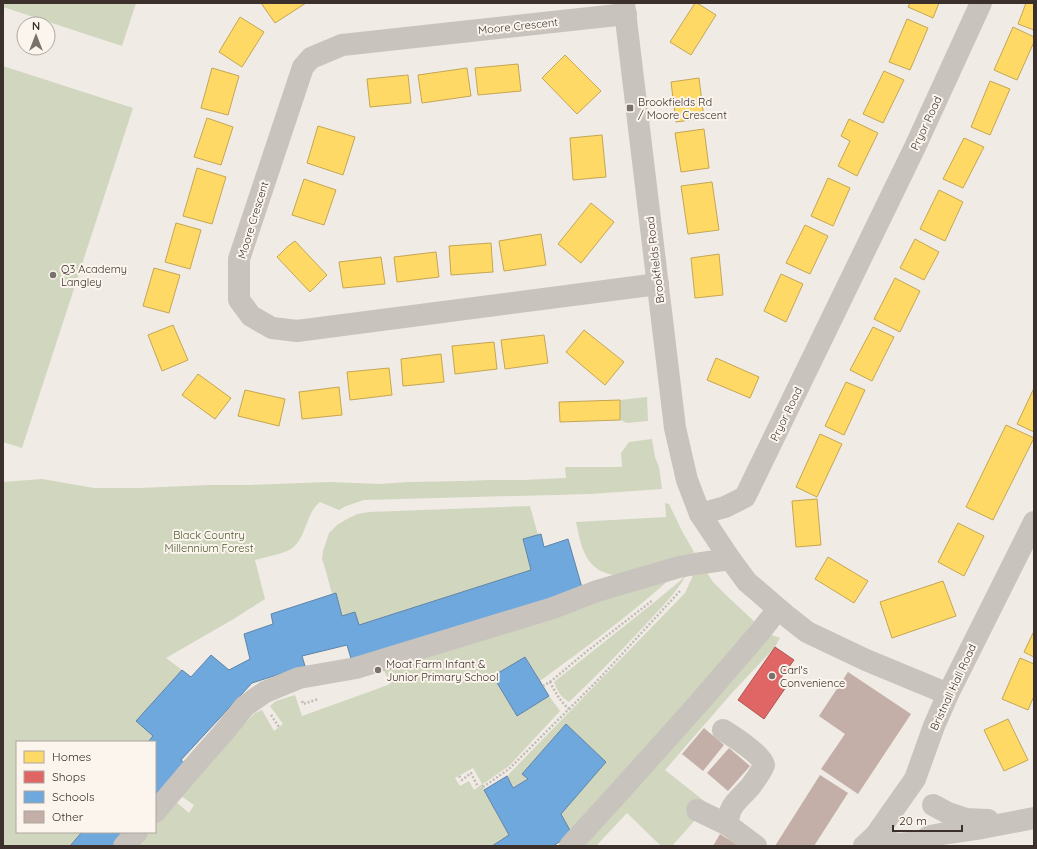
<svg xmlns="http://www.w3.org/2000/svg" width="1037" height="849" viewBox="0 0 1037 849" font-family="Quicksand,sans-serif">
  <rect width="100%" height="100%" fill="#f0ebe5"/>
  <!-- green -->
  <g fill="#d1d6bf" fill-rule="evenodd">
    <path d="M3,3H136L122,46L3,7Z"/>
    <path d="M3,66L133,108L22,448L3,442Z"/>
    <path d="M647,397L648,421L627,423L620,420V400Z"/>
    <path d="M652,439L655,457L659,467L662,489L590,494L364,500L346,506L339,510L320,502C305,514 307,538 291,549C285,553 263,558 255,560L265,599L232,620L166,658L182,670L136,721L153,736L148,742H17V832H82L70,846H3V482L42,479L94,488H139L210,485H250L329,482L380,484L408,482L464,481L489,480H523L566,478L565,467H622L621,453L629,442Z"/>
    <path d="M665,503L669,504L682,531L694,552L687,557L617,576C611,574 604,573 599,570C582,559 580,539 576,522L666,517Z"/>
    <path d="M530,506L538,535L523,539L531,570L359,625L355,612L342,616L336,593L332,594L325,568L322,559L323,551L329,533L337,525L347,519L357,514L369,512Z"/>
    <path d="M696,569L707,573L713,582L727,596L757,624L572,834L561,814L606,762L566,724L522,774L528,779L513,788L507,776L685,593Z"/>
    <path d="M686,575C678,591 660,609 647,623C622,650 596,676 569,702C560,696 558,692 554,682L657,600L680,581Z"/>
    <path d="M671,578C630,615 585,648 540,681L525,657L493,676L517,716L549,696L560,711L509,766L483,784L484,790L509,835L492,846H132L146,832H155V823L176,802L189,813L194,805L181,796L240,728L255,713L262,710L274,731L283,724L270,706L276,701L295,695L302,716L377,689L390,684L383,668ZM473,768L482,784L474,790L469,781L460,786L455,778Z"/>
    <path d="M769,634L780,638L775,647L731,694L665,770L708,804L696,819L672,846H661L627,813L596,846H578Z"/>
  </g>
  <!-- homes -->
  <g fill="#ffd966" stroke="#c4a654">
    <path d="M261,3H306L275,23Z"/>
    <path d="M695,3H697L716,15L691,55L670,42Z"/>
    <path d="M910,3H939L933,18L908,7Z"/>
    <path d="M1026,3H1034V30L1018,24Z"/>
    <path d="M240,17L264,32L242,67L219,52Z"/>
    <path d="M907,19L928,28L910,70L889,62Z"/>
    <path d="M1013,27L1034,37V42L1017,80L994,70Z"/>
    <path d="M565,55L601,91L577,114L542,78Z"/>
    <path d="M518,64L521,91L478,95L475,68Z"/>
    <path d="M212,68L239,76L228,115L201,108Z"/>
    <path d="M467,68L471,96L422,103L418,75Z"/>
    <path d="M884,71L904,80L883,123L863,114Z"/>
    <path d="M408,75L411,103L370,107L367,79Z"/>
    <path d="M699,78L704,118L676,122L671,82Z"/>
    <path d="M990,81L1010,89L990,135L971,127Z"/>
    <path d="M207,118L233,127L221,165L194,157Z"/>
    <path d="M849,119L878,133L857,176L838,166L850,141L841,136Z"/>
    <path d="M318,126L355,137L343,175L307,163Z"/>
    <path d="M704,129L709,168L681,172L675,133Z"/>
    <path d="M602,135L606,177L573,180L570,138Z"/>
    <path d="M964,138L984,147L963,188L943,179Z"/>
    <path d="M197,168L226,177L212,224L183,216Z"/>
    <path d="M828,178L850,188L833,226L811,216Z"/>
    <path d="M304,179L336,190L324,225L292,215Z"/>
    <path d="M712,182L719,230L688,234L681,186Z"/>
    <path d="M939,190L963,202L945,241L920,229Z"/>
    <path d="M591,203L614,222L581,263L558,244Z"/>
    <path d="M176,223L201,230L190,269L165,262Z"/>
    <path d="M805,225L828,236L810,274L786,263Z"/>
    <path d="M541,234L546,265L504,271L499,241Z"/>
    <path d="M915,239L939,252L924,280L900,268Z"/>
    <path d="M295,241L327,275L310,292L277,257L287,247Z"/>
    <path d="M491,243L493,272L451,275L449,246Z"/>
    <path d="M436,252L439,277L397,282L394,257Z"/>
    <path d="M719,254L723,295L695,298L691,258Z"/>
    <path d="M381,257L385,284L343,288L339,262Z"/>
    <path d="M154,268L180,275L169,313L143,306Z"/>
    <path d="M781,274L803,284L786,322L764,311Z"/>
    <path d="M895,278L920,291L900,332L874,319Z"/>
    <path d="M173,325L188,360L162,371L148,335Z"/>
    <path d="M873,327L894,337L872,381L850,370Z"/>
    <path d="M584,330L624,362L605,385L566,352Z"/>
    <path d="M544,335L548,363L505,369L501,340Z"/>
    <path d="M494,342L497,369L455,374L452,346Z"/>
    <path d="M441,354L444,382L403,386L401,359Z"/>
    <path d="M716,358L759,377L750,398L707,380Z"/>
    <path d="M389,368L392,395L350,400L347,372Z"/>
    <path d="M198,374L231,398L215,419L182,395Z"/>
    <path d="M846,382L865,390L844,435L825,426Z"/>
    <path d="M339,387L342,415L302,419L299,392Z"/>
    <path d="M1034,388V432L1017,424Z"/>
    <path d="M245,390L285,399L279,426L238,416Z"/>
    <path d="M620,400V420L560,422L559,402Z"/>
    <path d="M1006,425L1034,438L993,520L966,507Z"/>
    <path d="M820,434L842,444L817,497L796,487Z"/>
    <path d="M817,499L821,545L796,547L792,501Z"/>
    <path d="M958,523L984,536L964,576L938,562Z"/>
    <path d="M828,557L868,581L854,603L815,579Z"/>
    <path d="M943,581L956,616L892,638L880,602Z"/>
    <path d="M1034,631V657L1024,652Z"/>
    <path d="M1020,658L1034,664V696L1028,710L1002,699Z"/>
    <path d="M1008,719L1028,760L1004,771L984,730Z"/>
  </g>
  <!-- shops -->
  <path fill="#e06666" stroke="#ae5654" d="M775,647L794,660L778,682L786,687L764,719L738,700Z"/>
  <!-- schools -->
  <g fill="#6fa8dc" stroke="#5f84a7">
    <path d="M541,534L544,547L568,539L583,591L352,662L347,645L302,656L305,666L252,683L181,760L188,766L155,803V742H148L153,736L136,721L182,670L191,677L211,655L229,670L250,659L244,634L273,624L271,614L336,593L342,616L355,612L359,625L531,570L523,539Z"/>
    <path d="M525,657L549,696L517,716L493,676Z"/>
    <path d="M566,724L606,762L561,814L572,834L553,846H492L509,835L484,790L507,776L513,788L528,779L522,774Z"/>
    <path d="M82,832H129L116,846H70Z"/>
  </g>
  <!-- building -->
  <g fill="#c3afa7">
    <path d="M848,672L911,714L858,794L821,769L845,734L819,716Z"/>
    <path d="M704,728L724,745L703,771L682,754Z"/>
    <path d="M729,748L750,766L728,791L707,773Z"/>
    <path d="M820,775L848,793L814,846H775Z"/>
    <path d="M720,834L739,846H713Z"/>
  </g>
  <g fill="none" stroke-linecap="round" stroke-linejoin="round">
    <!-- path -->
    <g stroke="#c2bbb6" stroke-width="2.5" stroke-dasharray="2 2" stroke-linecap="butt">
      <path d="M550,682L586,652L653,600"/>
      <path d="M302,701L303,704L318,699"/>
      <path d="M569,709L600,678L680,591"/>
      <path d="M271,715L279,727"/>
      <path d="M459,776L462,780L471,773L478,787"/>
      <path d="M483,787L509,769L569,709C560,701 555,692 550,682L543,686"/>
    </g>
    <!-- minor -->
    <g stroke="#c9c3be" stroke-width="22">
      <path d="M624,3L675,428L687,480L700,514L730,559L747,582L788,617L807,632L866,660L948,694"/>
      <path d="M626,14L342,45L311,58L303,67L239,259V300L251,316L272,328L297,331L658,284"/>
      <path d="M700,514L725,507L745,497L915,147L981,3"/>
      <path d="M723,730C734,737 761,754 764,765C761,773 755,780 750,787C738,801 728,805 728,825L756,846"/>
      <path d="M933,805L948,813L966,819L988,820"/>
      <path d="M697,810L728,825"/>
      <path d="M155,812L200,759L223,733L245,706L265,692L299,678L356,668L553,608L597,591L679,567L695,564L730,559"/>
      <path d="M875,836L897,844L909,843L920,842L930,836L941,834L982,828L1034,818"/>
      <path d="M124,846L137,832"/>
      <path d="M570,846L629,781L698,704L760,632L778,609"/>
      <path d="M864,846L875,836L915,779L934,726L948,694L1034,522"/>
    </g>
  </g>
  <!-- markers -->
  <g fill="#7a716c" stroke="#fbf5ee" stroke-width="1.5">
    <rect x="626" y="104" width="8" height="8" rx="2"/>
    <circle cx="53" cy="275" r="4"/>
    <circle cx="378" cy="670" r="4"/>
    <circle cx="772" cy="676" r="4"/>
  </g>
  <g text-anchor="middle" stroke-width="4" stroke-linejoin="round" paint-order="stroke">
    <!-- street labels -->
    <g font-size="11" fill="#3b302b" stroke="#fbf5ee">
      <text transform="translate(518 26) rotate(-6)" y="4">Moore Crescent</text>
      <text transform="translate(926 123) rotate(-65)" y="4">Pryor Road</text>
      <text transform="translate(253 220) rotate(-73)" y="4">Moore Crescent</text>
      <text transform="translate(655 260) rotate(-97)" y="4">Brookfields Road</text>
      <text transform="translate(786 414) rotate(-64)" y="4">Pryor Road</text>
      <text transform="translate(953 687) rotate(-65)" y="4">Bristnall Hall Road</text>
    </g>
    <!-- poi labels -->
    <g font-size="11" fill="#3b302b" stroke="#fbf5ee" text-anchor="start">
      <text x="638" y="106">Brookfields Rd<tspan x="638" dy="13">/ Moore Crescent</tspan></text>
      <text x="61" y="273">Q3 Academy<tspan x="61" dy="13">Langley</tspan></text>
      <text x="386" y="668">Moat Farm Infant &amp;<tspan x="386" dy="13">Junior Primary School</tspan></text>
      <text x="780" y="674">Carl's<tspan x="780" dy="13">Convenience</tspan></text>
    </g>
    <!-- park labels -->
    <g font-size="11" fill="#4a5a2e" stroke="#fbf5ee">
      <text x="209" y="539">Black Country<tspan x="209" dy="13">Millennium Forest</tspan></text>
    </g>
  </g>
  <!-- border -->
  <rect width="1037" height="849" fill="none" stroke="#3b302b" stroke-width="8"/>
  <!-- legend -->
  <rect x="16" y="741" width="140" height="92" fill="#fbf5ee" stroke="#aea6a0"/>
  <rect x="24" y="751" width="20" height="12" fill="#ffd966" stroke="#aea6a0"/>
  <text x="52" y="761" font-size="12" fill="#3b302b">Homes</text>
  <rect x="24" y="771" width="20" height="12" fill="#e06666" stroke="#aea6a0"/>
  <text x="52" y="781" font-size="12" fill="#3b302b">Shops</text>
  <rect x="24" y="791" width="20" height="12" fill="#6fa8dc" stroke="#aea6a0"/>
  <text x="52" y="801" font-size="12" fill="#3b302b">Schools</text>
  <rect x="24" y="811" width="20" height="12" fill="#c3afa7" stroke="#aea6a0"/>
  <text x="52" y="821" font-size="12" fill="#3b302b">Other</text>
  <!-- north arrow -->
  <g transform="translate(36 36)"><circle r="19" fill="#fbf5ee" stroke="#aea6a0"/>
  <path d="M0-3L7 15L0 10L-7 15Z" fill="#7a716c"/>
  <text y="-6" font-size="11" font-weight="bold" text-anchor="middle" fill="#3b302b">N</text>
  </g>
  <!-- scale -->
  <path d="M893 825v6h69v-6" fill="none" stroke="#3b302b" stroke-width="2"/>
  <text x="899" y="825" font-size="12" fill="#3b302b" stroke="#fbf5ee" stroke-width="3" paint-order="stroke">20 m</text>
</svg>
